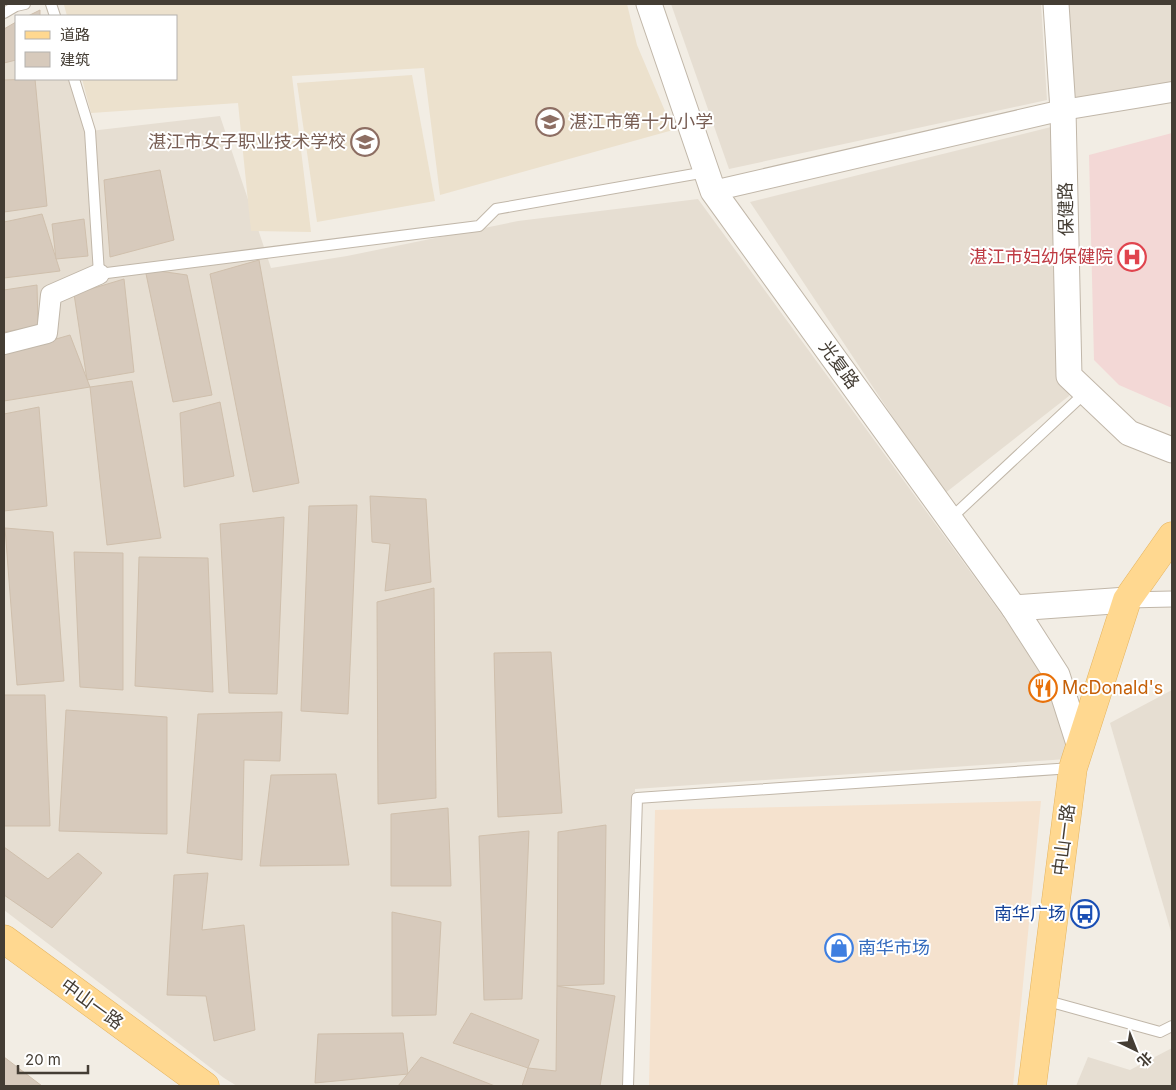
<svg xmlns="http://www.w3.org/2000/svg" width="1176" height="1090" viewBox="0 0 1176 1090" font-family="Inter,'Noto Sans SC',sans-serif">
  <rect width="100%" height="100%" fill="#f2ede4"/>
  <!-- residential -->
  <g fill="#e6ded2">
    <path d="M671,4H1041L1047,100L729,169Z"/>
    <path d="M1056,4H1172V92L1063,110Z"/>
    <path d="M16,23V79H69L90,131L220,116L271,268L347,256L518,221L698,199L1029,652L1062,714L1067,759L635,789L622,1086H237L224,1078L4,910V29Z"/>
    <path d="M1051,127L1069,396L944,494L750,202Z"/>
    <path d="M1172,690V935L1110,723Z"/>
    <path d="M1172,1048V1086H1076L1088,1057L1130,1070Z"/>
  </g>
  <!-- commercial -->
  <path fill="#f5e2ce" d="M1041,801L1013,1086H649L655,810Z"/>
  <!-- education -->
  <g fill="#ece1cd">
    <path d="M66,4H627L637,45L673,130L440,195L424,68L292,76L311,232L251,231L238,103L91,113L82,79H176V16H67L64,5Z"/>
    <path d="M412,75L435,201L317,222L297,83Z"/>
  </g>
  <!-- medical -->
  <path fill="#f3d8d6" d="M1172,133V408L1119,385L1094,360L1089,155Z"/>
  <!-- building -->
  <g fill="#d7cabc" stroke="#cfbfac">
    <path d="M40,10V16H28Z"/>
    <path d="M16,22V60L4,63V29Z"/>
    <path d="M35,79L47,206L4,212V80Z"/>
    <path d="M160,170L174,240L110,257L104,180Z"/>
    <path d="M42,214L60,271L4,278V222Z"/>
    <path d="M84,219L88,256L56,259L52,224Z"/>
    <path d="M259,260L299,483L253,492L210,274Z"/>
    <path d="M145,269L187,275L212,395L173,402Z"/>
    <path d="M124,279L134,372L87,380L74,294Z"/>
    <path d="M37,285L38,326L4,332V290Z"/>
    <path d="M70,335L90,387L4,401V354Z"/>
    <path d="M132,381L161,538L107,545L90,387Z"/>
    <path d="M220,402L234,476L184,487L180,413Z"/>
    <path d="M39,407L47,506L4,511V414Z"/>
    <path d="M370,496L426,499L431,582L385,591L390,544L372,542Z"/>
    <path d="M357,505L348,714L301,711L309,506Z"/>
    <path d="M284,517L277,694L229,693L220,524Z"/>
    <path d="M5,528L53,532L64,681L17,685Z"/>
    <path d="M74,552L123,553V690L80,687Z"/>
    <path d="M139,557L208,558L213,692L135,686Z"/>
    <path d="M434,588L436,798L378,804L377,602Z"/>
    <path d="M551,652L562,813L498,817L494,653Z"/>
    <path d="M4,695H45L50,826H4Z"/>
    <path d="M66,710L167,717V834L59,831Z"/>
    <path d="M282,712L280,761L244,760L242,860L187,853L198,714Z"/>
    <path d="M336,774L349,865L260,866L271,775Z"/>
    <path d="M448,808L451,886H391V814Z"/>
    <path d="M606,825L604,984L557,986L558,832Z"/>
    <path d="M529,831L522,999L484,1000L479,836Z"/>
    <path d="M4,847L48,879L78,853L102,873L52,928L4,895Z"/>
    <path d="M208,873L202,930L244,925L255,1030L214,1041L206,996L167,995L174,875Z"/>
    <path d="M392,912L441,922L436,1015L392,1016Z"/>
    <path d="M557,986L615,996L600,1086H522L528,1068L556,1071Z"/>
    <path d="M471,1013L539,1040L528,1068L453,1043Z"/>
    <path d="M403,1033L408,1074L315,1083L318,1034Z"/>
    <path d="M4,1057L42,1086H4Z"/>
    <path d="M421,1057L495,1086H398Z"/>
  </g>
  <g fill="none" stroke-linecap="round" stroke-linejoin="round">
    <defs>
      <g id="service">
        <path d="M51,4L55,16"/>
        <path d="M4,13L16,6L25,4"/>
        <path d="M74,79L90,131L99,274L479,226L496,209L706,172"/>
        <path d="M950,519L1086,392"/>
        <path d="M1044,1000L1160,1032L1172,1026"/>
        <path d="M628,1086L637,798L1072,768"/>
      </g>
      <path id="pedestrian" d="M1127,600L1172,599"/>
      <g id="minor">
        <path d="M713,191L1063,110L1172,92"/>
        <path d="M4,344L47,333L51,295L99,274"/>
      </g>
      <g id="tertiary">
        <path d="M649,4L713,191L1014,608L1127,600"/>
        <path d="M1056,4L1063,110L1069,376L1129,433L1172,450"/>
        <path d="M1014,608L1057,675L1080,747"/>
      </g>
      <g id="primary">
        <path d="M4,939L205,1086"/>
        <path d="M1032,1086L1073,768L1127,600L1172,536"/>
      </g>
    </defs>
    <!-- service casing -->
    <use href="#service" stroke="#c1b7a9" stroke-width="12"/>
    <!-- pedestrian casing -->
    <use href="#pedestrian" stroke="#c1b7a9" stroke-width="17"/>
    <!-- minor casing -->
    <use href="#minor" stroke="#c1b7a9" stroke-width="22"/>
    <!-- tertiary casing -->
    <use href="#tertiary" stroke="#c1b7a9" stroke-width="27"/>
    <!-- primary casing -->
    <use href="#primary" stroke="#e5b45f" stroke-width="29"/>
    <!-- service -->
    <use href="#service" stroke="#fff" stroke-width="10"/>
    <!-- pedestrian -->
    <use href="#pedestrian" stroke="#fff" stroke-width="15"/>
    <!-- minor -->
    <use href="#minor" stroke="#fff" stroke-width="20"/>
    <!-- tertiary -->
    <use href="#tertiary" stroke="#fff" stroke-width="25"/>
    <!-- primary -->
    <use href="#primary" stroke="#ffd890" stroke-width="28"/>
  </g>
  <!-- icons -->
  <defs>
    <symbol id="school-ring" viewBox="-11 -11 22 22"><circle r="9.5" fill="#fff" stroke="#8d6e63" stroke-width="1.5"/><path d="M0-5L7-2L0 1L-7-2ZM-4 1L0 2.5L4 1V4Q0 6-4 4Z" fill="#8d6e63"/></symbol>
    <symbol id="hospital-ring" viewBox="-11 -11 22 22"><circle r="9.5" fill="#fff" stroke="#e0444e" stroke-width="1.5"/><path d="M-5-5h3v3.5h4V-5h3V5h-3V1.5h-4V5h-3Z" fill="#e0444e"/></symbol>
    <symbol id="restaurant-ring" viewBox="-11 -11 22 22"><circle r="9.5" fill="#fff" stroke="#e8710a" stroke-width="1.5"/><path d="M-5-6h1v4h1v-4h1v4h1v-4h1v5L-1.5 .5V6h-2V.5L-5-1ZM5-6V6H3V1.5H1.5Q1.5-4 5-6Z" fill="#e8710a"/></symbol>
    <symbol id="bus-ring" viewBox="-11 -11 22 22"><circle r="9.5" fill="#fff" stroke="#1a4fb4" stroke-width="1.5"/><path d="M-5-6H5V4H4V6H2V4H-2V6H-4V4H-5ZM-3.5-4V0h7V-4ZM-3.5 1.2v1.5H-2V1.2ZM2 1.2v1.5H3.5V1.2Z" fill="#1a4fb4"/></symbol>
    <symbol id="shop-ring" viewBox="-11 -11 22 22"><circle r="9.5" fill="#fff" stroke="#3f7fe0" stroke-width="1.5"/><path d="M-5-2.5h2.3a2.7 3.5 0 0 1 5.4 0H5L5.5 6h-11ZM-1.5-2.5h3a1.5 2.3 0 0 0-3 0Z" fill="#3f7fe0"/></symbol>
  </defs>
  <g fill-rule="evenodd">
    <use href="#school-ring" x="534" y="106" width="32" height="32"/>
    <use href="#school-ring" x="349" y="126" width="32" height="32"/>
    <use href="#hospital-ring" x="1116" y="241" width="32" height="32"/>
    <use href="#restaurant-ring" x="1027" y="672" width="32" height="32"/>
    <use href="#bus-ring" x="1069" y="898" width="32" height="32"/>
    <use href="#shop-ring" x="823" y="932" width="32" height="32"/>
  </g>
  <g text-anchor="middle" stroke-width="4" stroke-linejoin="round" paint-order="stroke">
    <!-- education labels -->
    <g font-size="18" fill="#785e54" stroke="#fff" text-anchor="start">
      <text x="569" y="128">湛江市第十九小学</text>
      <text x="346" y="148" text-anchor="end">湛江市女子职业技术学校</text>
    </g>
    <!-- street labels -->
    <g font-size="18" fill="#443d34" stroke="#fff">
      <text transform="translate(1066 209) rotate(-91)" y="6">保健路</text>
      <text transform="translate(839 365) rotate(54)" y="6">光复路</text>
      <text transform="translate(1064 840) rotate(-83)" y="6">中山一路</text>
      <text transform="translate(92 1004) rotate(36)" y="6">中山一路</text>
    </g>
    <!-- health labels -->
    <g font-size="18" fill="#be3a42" stroke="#fff" text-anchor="end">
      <text x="1113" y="263">湛江市妇幼保健院</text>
    </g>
    <!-- food labels -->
    <g font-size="18" fill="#c56008" stroke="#fff" text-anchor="start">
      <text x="1062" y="694">McDonald's</text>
    </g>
    <!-- transit labels -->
    <g font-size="18" fill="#164399" stroke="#fff" text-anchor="end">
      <text x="1066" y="920">南华广场</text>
    </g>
    <!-- shop labels -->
    <g font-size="18" fill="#366cbe" stroke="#fff" text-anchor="start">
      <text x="858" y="954">南华市场</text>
    </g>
  </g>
  <!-- border -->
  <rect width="1176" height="1090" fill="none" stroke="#443d34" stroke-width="10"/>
  <!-- legend -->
  <rect x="15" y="15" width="162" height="65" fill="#ffffff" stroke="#b4b1ae"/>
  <rect x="25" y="31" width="25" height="8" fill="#ffd890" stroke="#b4b1ae"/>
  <text x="60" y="40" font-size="15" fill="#443d34">道路</text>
  <rect x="25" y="52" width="25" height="15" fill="#d7cabc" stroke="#b4b1ae"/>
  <text x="60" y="65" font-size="15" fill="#443d34">建筑</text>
  <!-- north arrow -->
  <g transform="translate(1136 1050) rotate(137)" stroke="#ffffff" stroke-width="4" paint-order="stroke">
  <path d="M0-4L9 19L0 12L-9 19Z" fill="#443d34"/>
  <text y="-8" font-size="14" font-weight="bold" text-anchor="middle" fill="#443d34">北</text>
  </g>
  <!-- scale -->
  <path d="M18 1065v8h70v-8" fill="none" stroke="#443d34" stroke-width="2.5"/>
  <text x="25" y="1065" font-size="15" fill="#443d34" stroke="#ffffff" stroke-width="4" paint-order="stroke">20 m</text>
</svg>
